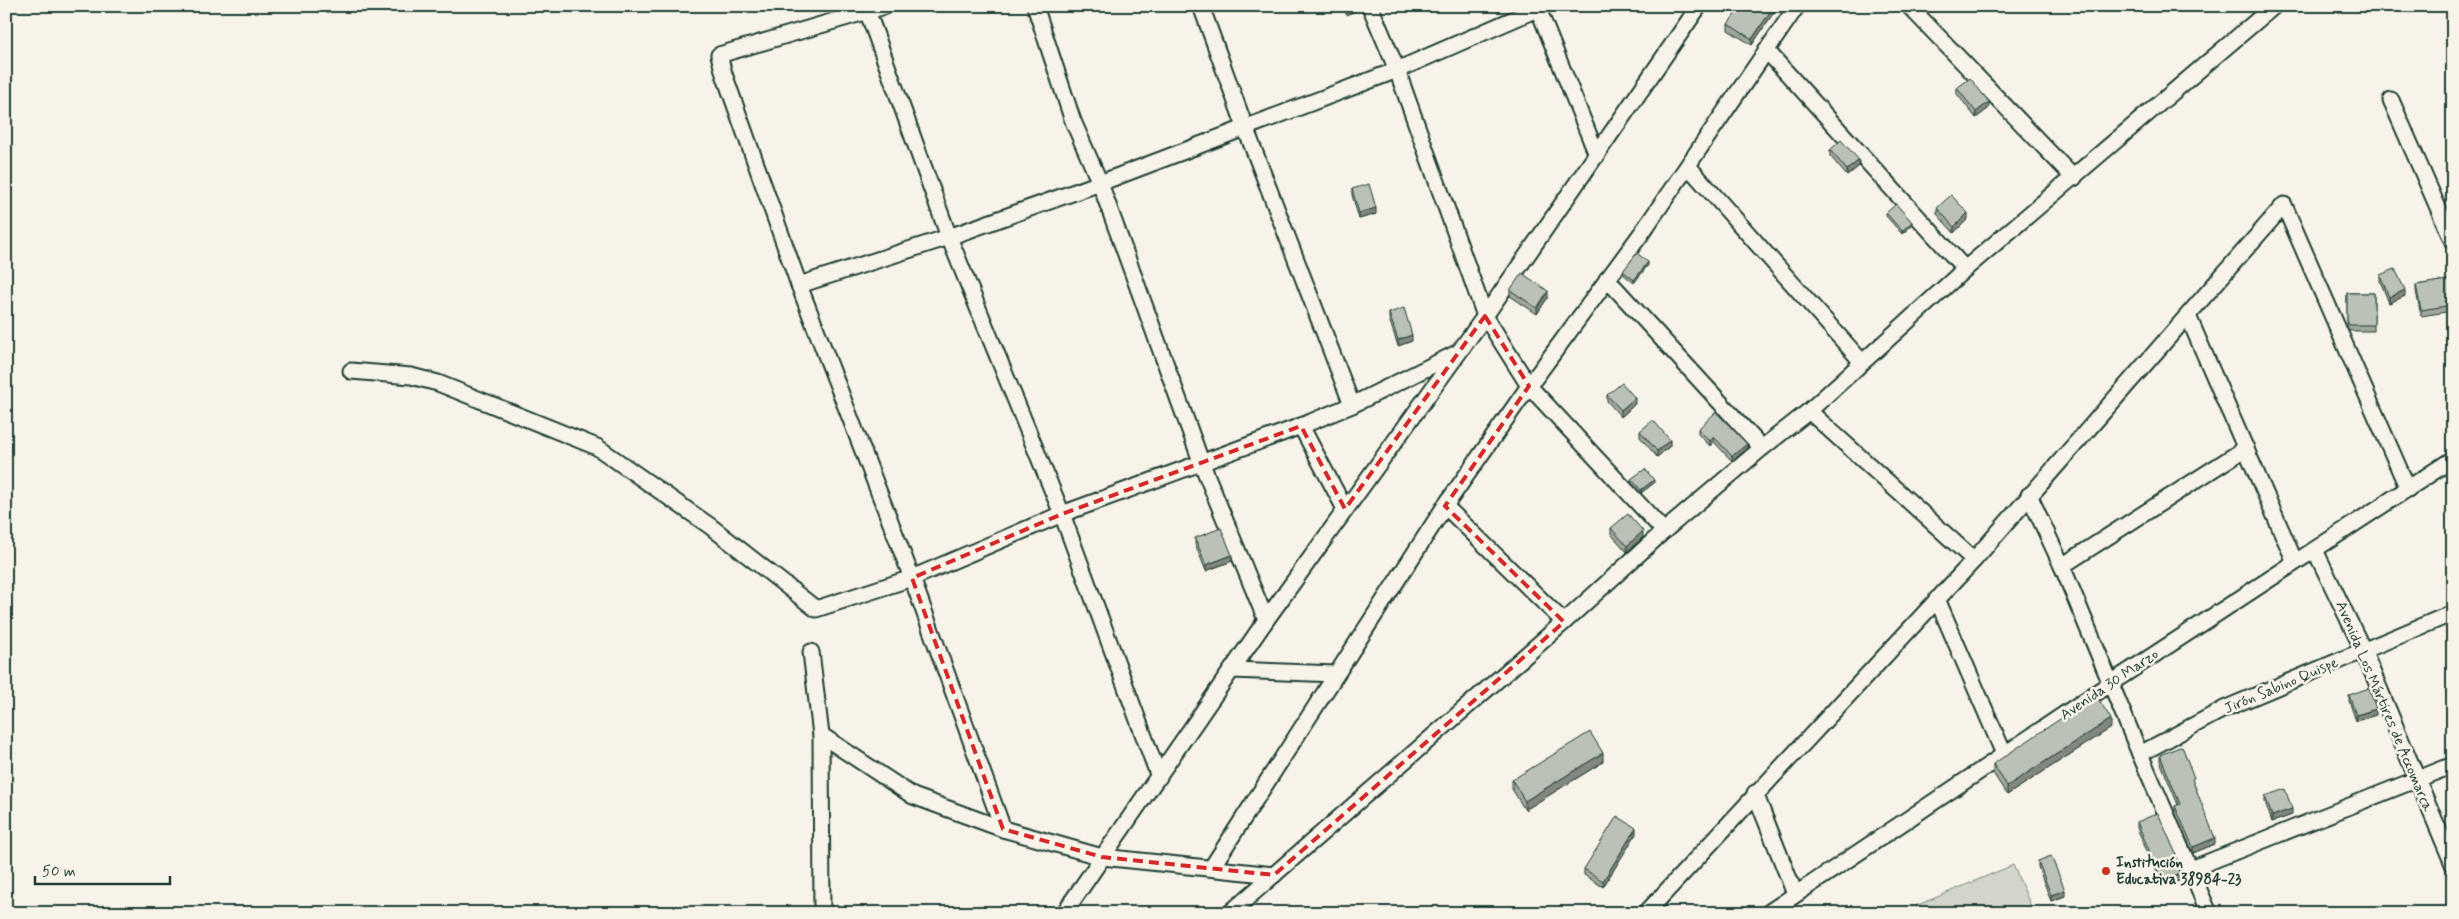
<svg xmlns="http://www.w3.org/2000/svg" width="2459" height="919" viewBox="0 0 2459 919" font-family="Mynerve,sans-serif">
  <rect width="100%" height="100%" fill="#f7f3e8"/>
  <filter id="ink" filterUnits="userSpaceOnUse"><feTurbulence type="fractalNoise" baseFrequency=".02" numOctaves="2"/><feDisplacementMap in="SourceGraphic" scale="10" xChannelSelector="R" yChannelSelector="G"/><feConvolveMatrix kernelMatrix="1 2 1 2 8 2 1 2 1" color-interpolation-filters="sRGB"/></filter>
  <g filter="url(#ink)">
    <!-- green -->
    <path fill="#d3d5ca" stroke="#79897f" d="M2013,865L2034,913H1899Z"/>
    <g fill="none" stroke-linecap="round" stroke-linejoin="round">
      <defs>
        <g id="street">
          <path d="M885,6L719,55L724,74L799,285L912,578L1003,829"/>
          <path d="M1035,6L1073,121L1100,183L1202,464L1266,620"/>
          <path d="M1201,6L1245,127L1352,405"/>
          <path d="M1370,6L1397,70L1485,316L1529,386L1664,531"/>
          <path d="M1537,6L1597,155"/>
          <path d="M1909,6L2074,178"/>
          <path d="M868,13L949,237L1062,514L1159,777"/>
          <path d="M1766,50L1965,269"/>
          <path d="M2391,100L2453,242"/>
          <path d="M1688,166L1862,362"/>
          <path d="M1607,279L1762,448"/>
          <path d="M799,285L949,237L1100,183L1397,70L1544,6"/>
          <path d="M2188,316L2295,562"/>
          <path d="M351,371L411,376L438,383L597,447L710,526L816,609L912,578L1062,514L1301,426L1352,405L1457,353"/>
          <path d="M1809,411L1974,560"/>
          <path d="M1301,426L1345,509"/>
          <path d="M2029,495L2062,566L2140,754L2209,913"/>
          <path d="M1445,506L1564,622"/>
          <path d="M2315,550L2363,650L2453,864"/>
          <path d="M2062,566L2246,448"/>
          <path d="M1937,599L2004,754"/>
          <path d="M811,652L821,735L822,913"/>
          <path d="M1232,670L1336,674"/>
          <path d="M821,735L913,796L1003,829L1102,857L1274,875"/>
          <path d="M2140,754L2224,709L2453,613"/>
          <path d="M1755,793L1795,894"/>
          <path d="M1212,867L1445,506L1529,386L1641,234L1797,6"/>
          <path d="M2191,869L2453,765"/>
          <path d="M1064,913L1266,620L1485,316L1699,6"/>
          <path d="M1230,913L1564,622L1664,531L1762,448L1809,411L1965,269L2274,6"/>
          <path d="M1646,913L1974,560L2284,205L2408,489"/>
          <path d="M1768,913L2111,683L2453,459"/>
        </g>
      </defs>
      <!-- street casing -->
      <use href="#street" stroke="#1f3d34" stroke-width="19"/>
      <!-- street -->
      <use href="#street" stroke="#f7f3e8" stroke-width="15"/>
    </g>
    <!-- wall -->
    <g fill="#a1a69d" stroke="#1f3d34">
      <path d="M1778,6L1752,45L1728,30V24Z"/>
      <path d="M1957,88L1989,108L1976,118L1957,94Z"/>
      <path d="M1830,150L1859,166L1847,176L1830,156Z"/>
      <path d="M1352,189L1376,214L1359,219L1352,195Z"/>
      <path d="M1937,208L1968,219L1954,233L1937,214Z"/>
      <path d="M1886,213L1912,225L1902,234L1886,216Z"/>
      <path d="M1648,265L1634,283L1623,274V271Z"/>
      <path d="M2380,275L2405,296L2389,303L2380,281Z"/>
      <path d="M2453,279V311L2421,316L2416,291V285Z"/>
      <path d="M1510,290L1548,297L1537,314L1510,296Z"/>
      <path d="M2347,293H2374V331H2349L2347,326Z"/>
      <path d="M1389,313L1412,341L1398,346L1389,319Z"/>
      <path d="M1607,395L1635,404L1621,417L1607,401Z"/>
      <path d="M1698,429L1747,449L1732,461L1714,442L1710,446L1698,434Z"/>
      <path d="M1640,431L1670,446L1657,457L1640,437Z"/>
      <path d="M1631,479L1654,483L1641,493L1631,482Z"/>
      <path d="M1611,528L1643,537L1627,552L1611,534Z"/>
      <path d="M1195,538L1232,561L1206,571L1195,544Z"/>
      <path d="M2349,695L2376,715L2356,721L2349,701Z"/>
      <path d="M2111,728L2007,795L1993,773V764Z"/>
      <path d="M2160,755L2194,784L2215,844L2193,853L2175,812V806L2178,805L2160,761Z"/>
      <path d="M1603,762L1525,810L1512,789V780Z"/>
      <path d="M2265,796L2292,815L2272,822L2265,802Z"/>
      <path d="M2137,822L2176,860L2181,880L2162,887L2137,828Z"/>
      <path d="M1636,834L1603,887L1584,875V869Z"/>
      <path d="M2038,861L2065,896L2051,901L2038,867Z"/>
    </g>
    <!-- shaded-wall -->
    <g fill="#83877f" stroke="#1f3d34">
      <path d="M1361,6V9L1346,15V12Z"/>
      <path d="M1774,6H1778L1752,45V39Z"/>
      <path d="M1989,102V108L1976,118V112Z"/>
      <path d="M1859,160V166L1847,176V170Z"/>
      <path d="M1376,208V214L1359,219V213Z"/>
      <path d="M1968,213V219L1954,233V227Z"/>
      <path d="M1912,222V225L1902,234V231Z"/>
      <path d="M1648,262V265L1634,283V280Z"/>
      <path d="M2405,290V296L2389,303V297Z"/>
      <path d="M1548,291V297L1537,314V308Z"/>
      <path d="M1412,335V341L1398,346V340Z"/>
      <path d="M1635,398V404L1621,417V410Z"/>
      <path d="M1714,437V442L1710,446V441Z"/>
      <path d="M1670,440V446L1657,457V451Z"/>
      <path d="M1747,444V449L1732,461V456Z"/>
      <path d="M1654,480V483L1641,493V490Z"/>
      <path d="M1643,531V537L1627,552V546Z"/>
      <path d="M1232,555V561L1206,571V565Z"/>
      <path d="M2376,709V715L2356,721V715Z"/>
      <path d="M2111,719V728L2007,795V786Z"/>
      <path d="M1603,753V762L1525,810V801Z"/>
      <path d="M2292,809V815L2272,822V816Z"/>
      <path d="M1636,828V834L1603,887V881Z"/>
      <path d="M2215,838V844L2193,853V847Z"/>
      <path d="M2181,874V880L2162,887V881Z"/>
      <path d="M2065,890V896L2051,901V895Z"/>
    </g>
    <!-- building -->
    <g fill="#bbc1b6" stroke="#1f3d34">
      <path d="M1344,6H1361L1346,12Z"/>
      <path d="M1741,6H1774L1752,39L1728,24Z"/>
      <path d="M1970,78L1989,102L1976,112L1957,88Z"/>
      <path d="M1841,140L1859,160L1847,170L1830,150Z"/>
      <path d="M1369,184L1376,208L1359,213L1352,189Z"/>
      <path d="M1951,195L1968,213L1954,227L1937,208Z"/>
      <path d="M1896,204L1912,222L1902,231L1886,213Z"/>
      <path d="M1637,253L1648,262L1634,280L1623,271Z"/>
      <path d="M2395,269L2405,290L2389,297L2380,275Z"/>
      <path d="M1522,273L1548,291L1537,308L1510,290Z"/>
      <path d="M2453,279V305L2421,310L2416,285Z"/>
      <path d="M2347,293H2374V325H2349L2347,320Z"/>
      <path d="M1404,308L1412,335L1398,340L1389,313Z"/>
      <path d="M1622,383L1635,398L1621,410L1607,395Z"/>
      <path d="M1716,412L1747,444L1732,456L1714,437L1710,441L1698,429Z"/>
      <path d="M1653,420L1670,440L1657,451L1640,431Z"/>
      <path d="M1645,469L1654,480L1641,490L1631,479Z"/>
      <path d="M1628,514L1643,531L1627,546L1611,528Z"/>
      <path d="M1221,528L1232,555L1206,565L1195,538Z"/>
      <path d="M2369,688L2376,709L2356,715L2349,695Z"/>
      <path d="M2096,695L2111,719L2007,786L1993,764Z"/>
      <path d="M1590,732L1603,753L1525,801L1512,780Z"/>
      <path d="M2182,746L2194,778L2192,779L2215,838L2193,847L2175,806L2180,804L2160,755Z"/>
      <path d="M2285,789L2292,809L2272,816L2265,796Z"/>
      <path d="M2158,813L2176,854L2173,855L2181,874L2162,881L2137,822Z"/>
      <path d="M1617,816L1636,828L1603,881L1584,869Z"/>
      <path d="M2051,856L2065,890L2051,895L2038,861Z"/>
    </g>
  </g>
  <!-- marked area -->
  <path fill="none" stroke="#d62828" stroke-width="4" stroke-dasharray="10 6" stroke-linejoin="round" d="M1485,316L1529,386L1445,506L1564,622L1274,875L1102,857L1003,829L912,578L1062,514L1301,426L1345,509Z"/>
  <!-- markers -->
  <circle fill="#c8321e" stroke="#f7f3e8" stroke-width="2" cx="2106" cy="871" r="5"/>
  <g text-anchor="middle" stroke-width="5" stroke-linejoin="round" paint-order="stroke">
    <!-- street labels -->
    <g font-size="15" fill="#1f3d34" stroke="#f7f3e8">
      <text transform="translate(2109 684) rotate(-34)" y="5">Avenida 30 Marzo</text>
      <text transform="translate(2281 685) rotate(-23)" y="5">Jirón Sabino Quispe</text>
      <text transform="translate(2385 706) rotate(67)" y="5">Avenida Los Mártires de Accomarca</text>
    </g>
    <!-- poi labels -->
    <g font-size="15" font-weight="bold" fill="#1f3d34" stroke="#f7f3e8" text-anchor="start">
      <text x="2116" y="867">Institución<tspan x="2116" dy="17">Educativa 38984-23</tspan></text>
    </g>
  </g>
  <!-- margin -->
  <rect width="2459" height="919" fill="none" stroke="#f7f3e8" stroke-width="25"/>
  <rect x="12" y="12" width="2434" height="894" fill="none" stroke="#1f3d34" stroke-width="2" filter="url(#ink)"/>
  <!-- scale -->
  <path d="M35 876v8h135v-8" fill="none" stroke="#1f3d34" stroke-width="2.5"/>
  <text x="42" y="876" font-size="15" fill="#1f3d34" stroke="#f7f3e8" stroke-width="4" paint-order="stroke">50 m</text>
</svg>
